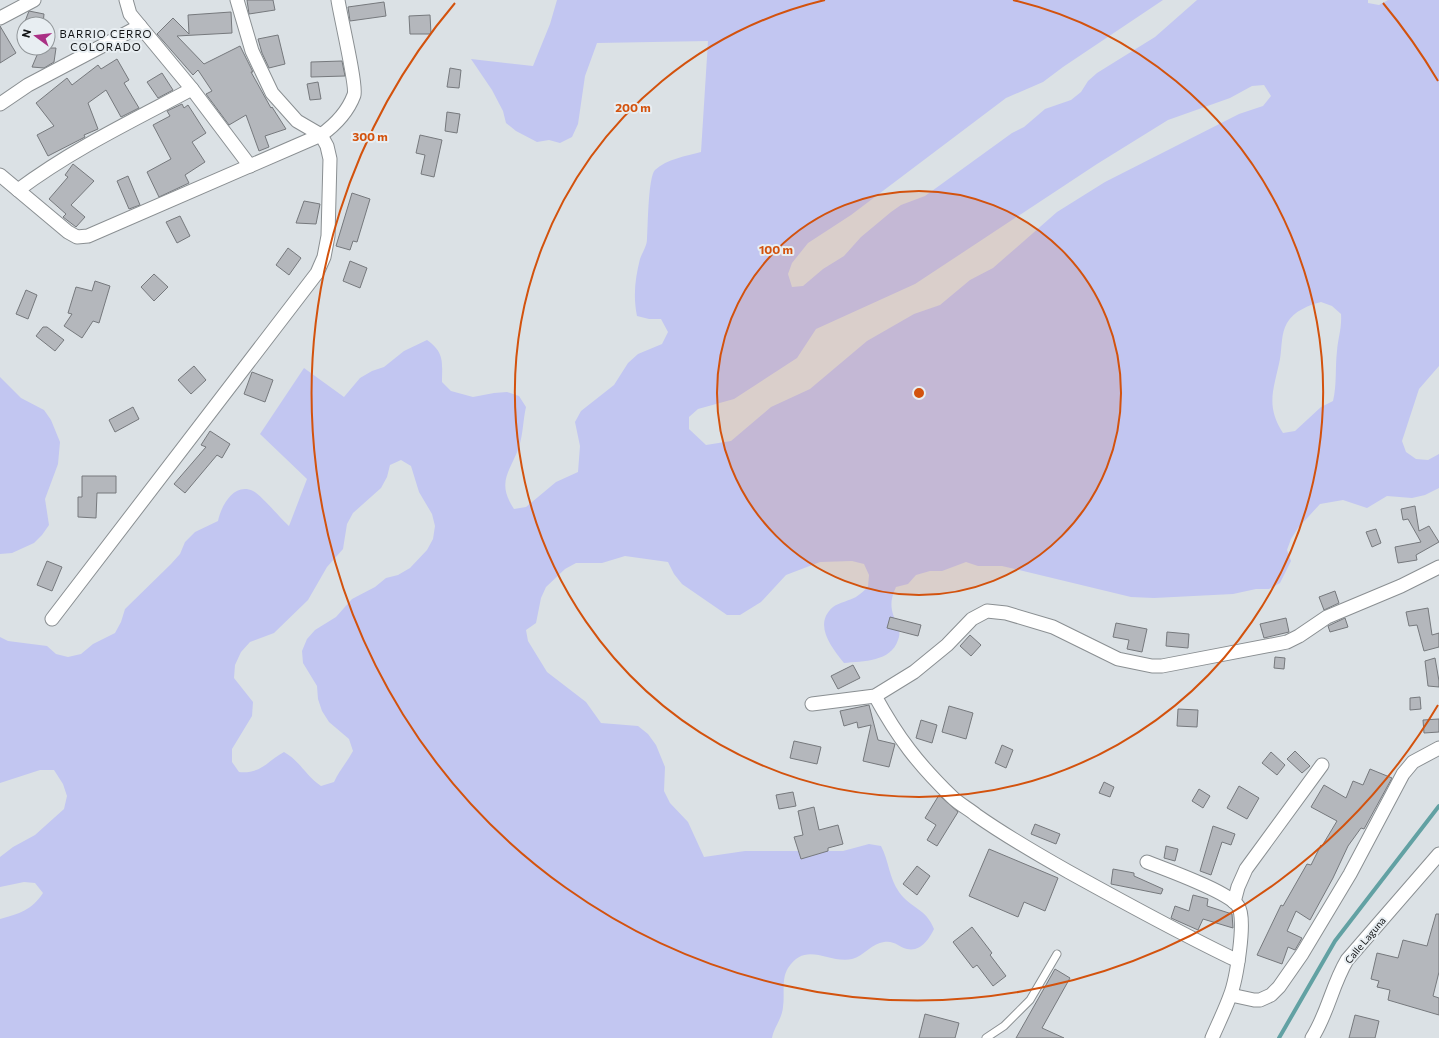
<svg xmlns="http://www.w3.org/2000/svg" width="1439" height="1038" viewBox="0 0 1439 1038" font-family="Commissioner,sans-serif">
  <rect width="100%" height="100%" fill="#dbe1e5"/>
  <!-- green -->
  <g fill="#c2c6f1" fill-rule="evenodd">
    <path d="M557,0H1163L1063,67L1043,82L1006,98L851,215L808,243L792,263L788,274L792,287L803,286L823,269L844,256L861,237L891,212L901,205L925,196L1012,133L1024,127L1045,109L1071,100L1081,92L1088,81L1097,73L1155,37L1197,0H1368V3L1379,5L1388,0H1439V366L1419,389L1402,441L1406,452L1416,459L1428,460L1439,454V488L1425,495L1412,498L1387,496L1367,508L1343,500L1320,504L1298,528L1291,539L1287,550L1291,561L1280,583L1269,589H1256L1233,594L1154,598L1131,597L1002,566H978L966,562L942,571H930L916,575L908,584L896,587C887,606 893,613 899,631C900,634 899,637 898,640C891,662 863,661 844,663C831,647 813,624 833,607C840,602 849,601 856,597C860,594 864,591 868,587L869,575L864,564L852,561L820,562L786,575L761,602L740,615H727L682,584L674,574L668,562L625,556L602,563H576L565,569L546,587L541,598L536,623L526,630L528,641L547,672L586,702L601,723L638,726L648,734L656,745L665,767L664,791L670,803L688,822L704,857L745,851H843L869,844L881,846C889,861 889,878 899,892C910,908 926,908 934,929C929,939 921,952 907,949C899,947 894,940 884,942C872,943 864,956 852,959C828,964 806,940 788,968C781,979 785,995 783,1007C782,1019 774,1027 772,1038H0V919C20,913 31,911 43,893L35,883L24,882L0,887V857L13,847L35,835L64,809L67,796L63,784L54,770H40L0,783V637L8,641L47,646L56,654L68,657L81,654L93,644L115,633L121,622L125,609L171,564L180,554L185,542L195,532L218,521C221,506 234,482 253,491C261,495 281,519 289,526L307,479L260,434L304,368L344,397L360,378L372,371L384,367L404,351L427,340C445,353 442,362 442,382L451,391L473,397L494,393L507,392L519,396L526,407C523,420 523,435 519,447C510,472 496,482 514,509L526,507L556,482L578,472L580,446L575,422L581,411L614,385L628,363L638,354L662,344L668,332L661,319H649L637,316C633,296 635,279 640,259C642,253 647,246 647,239C648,227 648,177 655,170C667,159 686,156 701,152L708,41L597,43L585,76L578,124L572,137L560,143L549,140L537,142L516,131L506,123L503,111L492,90L471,59L533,66L550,24ZM1264,85L1271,96L1263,106L1239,114L1105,182L1057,212L993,268L970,280L940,305L914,314L867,341L810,389L771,407L731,441L706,445L689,429V417L698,409L734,399L797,358L816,329L915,284L1097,164L1168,120L1230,98L1252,86ZM1321,302L1332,306L1341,314C1342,328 1338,338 1337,351C1335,368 1337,385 1333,401L1321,407L1295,431L1283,433C1265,405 1274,389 1280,359C1282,347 1281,333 1287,323C1294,311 1309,305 1321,302ZM401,460L411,466L419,492L432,514L435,526L433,539L427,550L410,568L398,575L386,578L375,587L352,599L336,617L315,630L307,639L302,651L303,663L317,686L318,699L322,711L329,722L349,739L353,751C347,762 339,771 334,782L321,786C306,776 300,761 284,752C267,761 262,774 239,772L232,762V749L252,716L253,702L234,678L235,665L241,652L250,642L274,633L308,600L327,567L343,549L347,524L353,513L381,488L387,477L390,465Z"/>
    <path d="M0,377L21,398L44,410L51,420L60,442L58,464L45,499L49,525L42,535L34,543L12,553L0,554Z"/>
  </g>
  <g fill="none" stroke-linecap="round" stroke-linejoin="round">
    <!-- stream -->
    <path stroke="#62a1a3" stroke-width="4" d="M1279,1038L1335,941L1439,806"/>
  </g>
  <!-- building -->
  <g fill="#b4b7bc" stroke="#76797d">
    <path d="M247,0H273L275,10L249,14Z"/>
    <path d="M384,2L386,16L350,21L348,7Z"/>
    <path d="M29,11L44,14L43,24H24Z"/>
    <path d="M231,12L232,33L177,36L204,64L240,46L253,72H251L271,108L272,107L286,129L265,136L269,147L259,151L246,115L229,125L206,94L212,91L198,70L193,75L157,34L173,18L189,34L188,15Z"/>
    <path d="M430,15L431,34H410L409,16Z"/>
    <path d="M0,26L16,53L0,63Z"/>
    <path d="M278,35L285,64L269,68L262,53L258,39Z"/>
    <path d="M40,48H56L54,62L44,68L32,67Z"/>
    <path d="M117,59L129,80L124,83L139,108L121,117L106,90L88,103L98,129L84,135L85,137L48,156L37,135L54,126L36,103L67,78L72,85L98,65L101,69Z"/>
    <path d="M342,61L345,76L311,77V62Z"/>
    <path d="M450,68L461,70L459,88L447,87Z"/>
    <path d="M162,73L173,90L158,98L147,82Z"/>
    <path d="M318,82L321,99L310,100L307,84Z"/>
    <path d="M182,104L184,108L188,105L206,133L192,142L205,162L185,175L189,183L159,197L147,172L171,159L153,125L170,116L167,111Z"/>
    <path d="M447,112L460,114L457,133L445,131Z"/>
    <path d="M420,135L442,140L434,177L421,174L425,155L416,153Z"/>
    <path d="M73,164L94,181L71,205L85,217L76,227L63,217L66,214L49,199L68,177L65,175Z"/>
    <path d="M128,176L140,205L129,209L117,181Z"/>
    <path d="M352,193L370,199L357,242L353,241L350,250L336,246Z"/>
    <path d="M304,201L320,204L316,224L296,223Z"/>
    <path d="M180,216L190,236L177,243L166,222Z"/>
    <path d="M288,248L301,258L289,275L276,265Z"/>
    <path d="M350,261L367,268L360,288L343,281Z"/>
    <path d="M154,274L168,287L154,301L141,287Z"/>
    <path d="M95,281L110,286L99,323L93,321L82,338L64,326L72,314L68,313L76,287L92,291Z"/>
    <path d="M26,290L37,295L28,319L16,314Z"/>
    <path d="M43,327H47L64,340L55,351L36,336Z"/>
    <path d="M194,366L206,380L191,394L178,380Z"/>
    <path d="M252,372L273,380L265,402L244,394Z"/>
    <path d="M133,407L139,419L115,432L109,420Z"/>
    <path d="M210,431L230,444L222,458L217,455L185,493L174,484L206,447L201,445Z"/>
    <path d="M82,476H116V493H97L96,518L78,517V497H82Z"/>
    <path d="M1415,506L1419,531L1429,526L1439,542L1416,555L1417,560L1398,563L1395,547L1421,542L1408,519L1403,520L1401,509Z"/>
    <path d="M1376,529L1381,543L1372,547L1366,532Z"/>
    <path d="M47,561L62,567L52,591L37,585Z"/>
    <path d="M1335,591L1339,603L1324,610L1319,597Z"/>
    <path d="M1428,608L1432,635L1439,633V647L1424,651L1417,625L1409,626L1406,612Z"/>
    <path d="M890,617L921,625L918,636L887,628Z"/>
    <path d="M1286,618L1289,632L1264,638L1260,624Z"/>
    <path d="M1345,618L1348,627L1330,632L1328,626Z"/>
    <path d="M1116,623L1147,629L1142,652L1127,649L1129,640L1113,637Z"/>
    <path d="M1167,632L1189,634L1188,648L1166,646Z"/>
    <path d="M970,635L981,645L971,656L960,646Z"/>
    <path d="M1275,657L1285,658L1284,669L1274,668Z"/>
    <path d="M1435,658L1439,681V687L1428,686L1425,661Z"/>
    <path d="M853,665L860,678L838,689L831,676Z"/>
    <path d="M1420,697L1421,709L1410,710V698Z"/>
    <path d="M869,705L878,740L895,744L889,767L863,761L871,725L858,728L857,722L844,726L840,711Z"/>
    <path d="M949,706L973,713L966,739L942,732Z"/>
    <path d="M1178,709L1198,710L1197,727L1177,726Z"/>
    <path d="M1439,719V732L1424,733L1423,720Z"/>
    <path d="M921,720L937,725L932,743L916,738Z"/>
    <path d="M794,741L821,747L817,764L790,758Z"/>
    <path d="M1002,745L1013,750L1006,768L995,763Z"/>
    <path d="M1295,751L1310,766L1302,773L1287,759Z"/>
    <path d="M1271,752L1285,765L1277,775L1262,763Z"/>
    <path d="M1370,769L1392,778L1364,829L1361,828L1348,846L1333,878L1310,920L1296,911L1287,931L1302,938L1295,950L1288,947L1282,964L1257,955L1281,905L1283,906L1307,864L1311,865L1321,845L1322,846L1337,821L1311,807L1324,785L1346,798L1353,781L1363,785Z"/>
    <path d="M1104,782L1114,787L1110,797L1099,793Z"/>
    <path d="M1239,786L1259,798L1247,819L1227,808Z"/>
    <path d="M1199,789L1210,796L1203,808L1192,801Z"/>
    <path d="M793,792L796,806L779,809L776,795Z"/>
    <path d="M939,795L958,812L937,846L927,840L936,825L925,818Z"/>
    <path d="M814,807L819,830L838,825L843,844L828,848V851L801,859L794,837L803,835L798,811Z"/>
    <path d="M1035,824L1060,834L1056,844L1031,834Z"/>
    <path d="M1213,826L1235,834L1231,845L1222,842L1211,875L1200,871Z"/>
    <path d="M1166,846L1178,849L1175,861L1164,858Z"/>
    <path d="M989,849L1058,878L1045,911L1024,902L1018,917L969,896Z"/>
    <path d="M917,866L930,876L917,895L903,884Z"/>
    <path d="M1113,869L1134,873V876L1163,889L1161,894L1111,884Z"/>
    <path d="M1193,895L1208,899L1207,906L1232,914L1233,928L1203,919L1198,930L1171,918L1175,906L1189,911Z"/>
    <path d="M1436,914H1439V972L1433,996L1439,998V1015L1388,1000L1390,990L1377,987L1379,981L1371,979L1377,953L1398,958L1403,940L1427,946Z"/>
    <path d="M972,927L992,953L990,955L1006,976L993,986L977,965L973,968L953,942Z"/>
    <path d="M1055,969L1070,978L1042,1028L1064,1038H1016Z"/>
    <path d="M925,1014L959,1023L955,1038H919Z"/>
    <path d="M1355,1015L1379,1021L1375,1038H1349Z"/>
  </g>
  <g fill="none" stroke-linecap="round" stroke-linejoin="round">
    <defs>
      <path id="service" d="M986,1038L1004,1026L1030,1000L1057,954"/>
      <g id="minor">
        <path d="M126,0L130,14L192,89L250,166"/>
        <path d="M0,18L34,0"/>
        <path d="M0,104L28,85L140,26"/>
        <path d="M0,175L68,232L77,237L88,236L321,135C335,125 348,111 354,95C357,86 340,14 338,0"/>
        <path d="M18,190C73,149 132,121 192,89"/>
        <path d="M52,619L317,273L324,257L328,236L330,159L327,146L321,135L297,121L272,93L252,51L237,0"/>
        <path d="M875,696C898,738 918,764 952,797C959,804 969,809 976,815C1006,836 1037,854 1069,872C1125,903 1181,934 1238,961"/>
        <path d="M812,704L875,696L914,672L947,645L972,619L987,611L1006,613L1053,627L1118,659L1152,666H1162L1287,642L1299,636L1327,617L1401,586L1439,567"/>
        <path d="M1147,862C1167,870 1227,891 1238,906C1247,918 1236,981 1230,996C1225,1010 1218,1024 1212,1038"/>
        <path d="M1234,902L1238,887L1246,869L1322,765"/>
        <path d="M1231,995L1254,1000H1260L1271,995L1279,987L1302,954L1350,874L1403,774L1413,762L1439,748"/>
        <path d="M1312,1038C1328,1013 1332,985 1347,960L1439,854"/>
      </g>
    </defs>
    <!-- service casing -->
    <use href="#service" stroke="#8a8f92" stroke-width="9"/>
    <!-- minor casing -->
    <use href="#minor" stroke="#8a8f92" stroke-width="15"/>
    <!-- service -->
    <use href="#service" stroke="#fff" stroke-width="7"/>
    <!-- minor -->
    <use href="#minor" stroke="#fff" stroke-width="13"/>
  </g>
  <!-- distance rings -->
  <circle cx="919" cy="393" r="202" fill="#d3520d" fill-opacity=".12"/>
  <g fill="none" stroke="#d3520d" stroke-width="2">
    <circle cx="919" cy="393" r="202"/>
    <path d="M1013 0A404 404 0 1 1 825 0"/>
    <path d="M1438 705A606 606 0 1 1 455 3M1383 3A606 606 0 0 1 1438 81"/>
  </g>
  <g text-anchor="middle" stroke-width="4" stroke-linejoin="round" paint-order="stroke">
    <!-- street labels -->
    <g font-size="10" fill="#121416" stroke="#e8eef2">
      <text transform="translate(1365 940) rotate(-50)" y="4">Calle Laguna</text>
    </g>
    <!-- neighbourhood labels -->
    <g font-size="11" letter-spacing="1" fill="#121416" stroke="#e8eef2">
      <text x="106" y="38">BARRIO CERRO<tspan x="106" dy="13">COLORADO</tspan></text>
    </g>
  </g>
  <circle cx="919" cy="393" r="6" fill="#d3520d" stroke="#e8eef2" stroke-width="2"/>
  <g font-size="12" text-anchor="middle" font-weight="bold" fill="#d3520d" stroke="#e8eef2" stroke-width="4" stroke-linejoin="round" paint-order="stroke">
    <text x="633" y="112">200 m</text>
    <text x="370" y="141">300 m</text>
    <text x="776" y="254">100 m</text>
  </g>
  <!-- north arrow -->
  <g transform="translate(36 36) rotate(285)"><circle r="19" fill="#e8eef2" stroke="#92979a"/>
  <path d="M0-3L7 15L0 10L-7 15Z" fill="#aa3085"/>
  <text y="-6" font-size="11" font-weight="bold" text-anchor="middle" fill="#121416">N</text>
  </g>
</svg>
